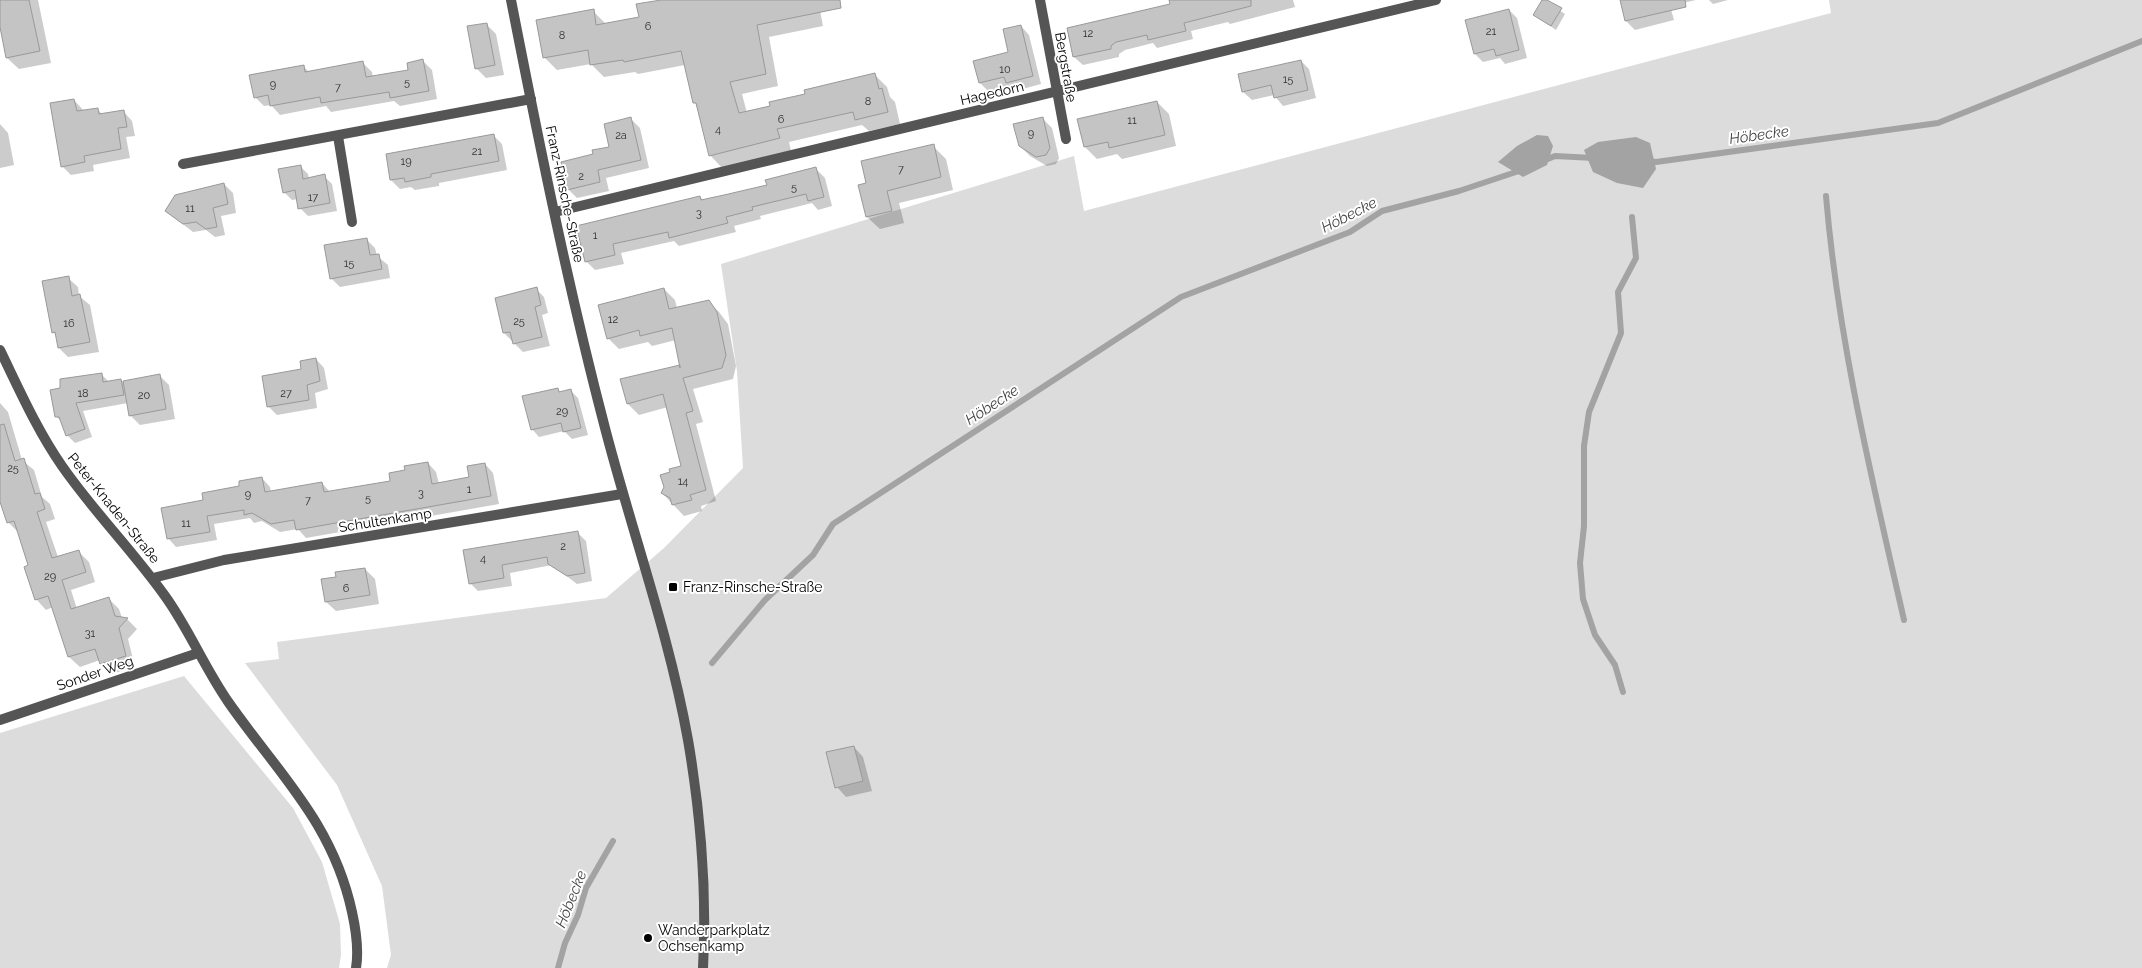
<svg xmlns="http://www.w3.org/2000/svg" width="2142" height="968" viewBox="0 0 2142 968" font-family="Raleway,sans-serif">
  <rect width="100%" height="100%" fill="#fff"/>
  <!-- green -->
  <g fill="#dcdcdc">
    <path d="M1829,0H2142V968H387L391,955L382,886L337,785L245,663L279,659L277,642L606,598L664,548L743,468L737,371L721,264L1074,156L1084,211L1831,13Z"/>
    <path d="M184,676L293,808L322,862L340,924L341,955L339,968H0V733Z"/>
  </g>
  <!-- water -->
  <g fill="#a3a3a3">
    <path d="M1537,135L1548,136L1553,146L1547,165L1523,177L1498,162L1517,146Z"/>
    <path d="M1636,137L1650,143L1656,169L1643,188L1617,183L1593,172L1584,150L1598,142Z"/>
  </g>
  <!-- shadow -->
  <g fill="#0003">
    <path d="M0,0H38L51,63L19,69L7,58L0,21Z"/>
    <path d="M665,0H818L823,26L769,37L778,86L742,94L747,113L875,75L887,87L890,97L895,102L900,124L869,131L862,125L789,142L791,151L722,168L710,155L685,65L638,74L635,72L604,77L591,64L557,70L544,57L593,11L606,24L640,18Z"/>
    <path d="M1170,0H1293L1295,7L1230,24L1228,22L1191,31L1193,39L1157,48L1153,43L1125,50L1119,54V57L1083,65L1074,57L1068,29L1171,5Z"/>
    <path d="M1544,0L1565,14L1556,30L1534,15Z"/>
    <path d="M1621,0H1696L1670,6L1674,20L1635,30L1626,21Z"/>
    <path d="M1709,0H1728L1713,4Z"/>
    <path d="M1509,10L1517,18L1527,58L1505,64L1500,58L1483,62L1475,54Z"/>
    <path d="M486,24L496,34L504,75L486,78L476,68Z"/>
    <path d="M1021,26L1029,35L1041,84L1015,91L1011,86L988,91L980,83L1010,53Z"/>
    <path d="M423,61L432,70L437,99L400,106L394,101L331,112L326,106L280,115L271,105L264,106L255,97L303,66L310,73L363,63L372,72L373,78L410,71Z"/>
    <path d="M1301,61L1309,69L1316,98L1283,106L1274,95L1252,100L1243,92Z"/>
    <path d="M74,100L84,111L97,109L103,115L123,111L132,121L135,136L126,137L130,158L93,165L94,171L71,175L62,166Z"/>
    <path d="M1157,102L1169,114L1176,146L1122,159L1117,154L1097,159L1085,147Z"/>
    <path d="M1042,118L1052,128L1059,158L1056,164L1047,166L1030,156L1020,146Z"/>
    <path d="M631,119L640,128L649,168L606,178L609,191L577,198L568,189L594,155L611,148Z"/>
    <path d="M0,124L8,133L14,165L0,168Z"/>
    <path d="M493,135L502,144L507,170L439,183V186L415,190L411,187L400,189L391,180Z"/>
    <path d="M933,146L946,159L953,190L899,203L904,223L880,229L867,217L868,184Z"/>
    <path d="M300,166L308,174L309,179L324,176L332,184L337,211L308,216L300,208L298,199L292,200L284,192Z"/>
    <path d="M816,169L825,178L832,206L818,210L812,203L760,216L761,219L734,226L736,232L679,246L674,241L621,253L624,264L595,270L586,261L578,227L700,197L704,201L768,186Z"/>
    <path d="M224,184L233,193L236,213L221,216L225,235L215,237L206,230L193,232L166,211Z"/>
    <path d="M366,239L375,248L377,256L388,265L390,278L340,287L331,278Z"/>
    <path d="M68,278L78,287L79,296L90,305L99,352L68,357L59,348L57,336L53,332Z"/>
    <path d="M536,289L544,297L548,313L542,315L550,346L523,352L504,333Z"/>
    <path d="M664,289L675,300L677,308L708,301L719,312L728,324L736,366L733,379L693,389L703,422L696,424L716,501L701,506L702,511L684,516L662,493L683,467L668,407L639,415L628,404L622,380L682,369L676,340L652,346L648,342L619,349L608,338Z"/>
    <path d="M316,359L324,368L328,389L315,393L317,408L277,415L268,406Z"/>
    <path d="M101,374L109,382L121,380L123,382L160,376L169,385L175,419L140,425L130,415L128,403L83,411L92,437L75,443L67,435L63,423L57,417L61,389Z"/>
    <path d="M557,389L561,393L571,391L578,398L588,435L572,439L564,431L539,437L532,429Z"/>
    <path d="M0,403L8,412L22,460L34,470L42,497L50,504L55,519L46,522L58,557L79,552L89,562L95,582L71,590L77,609L109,599L119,609L122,618L127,619L137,629L128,639L135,667L111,674L100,660L80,667L69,657L53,607L46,610L36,599L29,566L19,533L8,522L0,498Z"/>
    <path d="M428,463L436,472L439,484L470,478L485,464L493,473L499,504L306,538L298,529L280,532L262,521L254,523L250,518L214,524L217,540L176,547L168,538L205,501L262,478L270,487L271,492L322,483L330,492L392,482L406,471Z"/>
    <path d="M577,532L586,541L592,581L577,584L552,565L510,573L512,586L478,591L470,583L465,551Z"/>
    <path d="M365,569L375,579L379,604L336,611L326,602L337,578Z"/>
    <path d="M854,747L863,757L872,791L846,797L837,787Z"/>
  </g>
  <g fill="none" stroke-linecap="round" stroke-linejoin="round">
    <!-- stream -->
    <g stroke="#a3a3a3" stroke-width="6">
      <path d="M1543,161L1555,156L1594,158"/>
      <path d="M1647,161L1656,162L1938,123L2142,41"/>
      <path d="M1826,196C1838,339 1872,480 1904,620"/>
      <path d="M712,663L765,600L813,555L833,524L1181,297L1350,232L1382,211L1459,191L1522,170"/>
      <path d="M1623,692L1615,665L1595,635L1583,599L1580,563L1584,526V446L1589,412L1621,333L1618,292L1636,258L1632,217"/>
      <path d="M558,968L565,943L578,915L586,888L613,841"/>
    </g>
  </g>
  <!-- building -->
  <g fill="#c4c4c4" stroke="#999">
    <path d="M0,0H29L40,51L6,58L0,27Z"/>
    <path d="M661,0H840L841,8L757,25L766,74L730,82L739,113L770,106L769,102L805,94L804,90L875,73L879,89L882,88L888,112L855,120L853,112L777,129L780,138L709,156L696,103H693L681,51L624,62L623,60L590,65L588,50L543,58L536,20L594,9L596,25L639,17L636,4Z"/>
    <path d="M1169,0H1251V6L1184,23L1186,31L1148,40L1147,35L1116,42L1111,46V49L1073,57L1067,28L1170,4Z"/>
    <path d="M1542,0H1547L1562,8L1551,26L1533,15Z"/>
    <path d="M1620,0H1685L1686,7L1625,21Z"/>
    <path d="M1509,9L1519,50L1496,56L1494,49L1474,54L1465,20Z"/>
    <path d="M487,23L495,65L475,69L467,26Z"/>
    <path d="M1021,25L1033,76L1006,83L1004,77L979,83L973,61L1008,52L1003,29Z"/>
    <path d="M423,59L429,91L390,98L389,92L321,103L320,97L270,106L268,95L254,98L249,75L304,65L305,72L363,61L366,77L408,70L407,63Z"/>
    <path d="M1301,60L1308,90L1274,98L1271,85L1242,92L1238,74Z"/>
    <path d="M74,99L77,111L98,108L99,114L124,110L127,127L118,128L121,149L84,156L85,162L61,167L50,103Z"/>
    <path d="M1157,101L1165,135L1109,148L1108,142L1084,147L1077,119Z"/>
    <path d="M631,117L641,160L598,170L600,182L567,190L561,162L593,154L592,150L609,147L604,124Z"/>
    <path d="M1043,117L1050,148L1046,155L1036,157L1019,146L1013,124Z"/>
    <path d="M494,134L499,161L431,174V177L405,182L404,178L390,180L386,154Z"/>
    <path d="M934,144L941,177L887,191L892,211L866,217L858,185L866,183L861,161Z"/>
    <path d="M301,165L303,179L325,174L330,203L298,209L295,190L283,193L278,169Z"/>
    <path d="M816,167L824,197L808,201L806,194L752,207L753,210L726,217L728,223L669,238L668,232L613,244L615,255L585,262L576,226L700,196L701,200L724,195L767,185L765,180Z"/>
    <path d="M224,183L228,204L213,208L217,227L206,229L196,222L183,224L165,211L175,195Z"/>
    <path d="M367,238L370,255L379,254L382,269L330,279L324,245Z"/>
    <path d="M69,276L72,296L80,294L90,342L58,348L55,332L52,333L42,281Z"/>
    <path d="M537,287L541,305L535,307L542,337L513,344L510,332L503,333L495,298Z"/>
    <path d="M664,288L669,309L709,300L717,312L726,355L722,368L683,378L693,411L686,413L706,490L690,495L692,500L672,505L670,498L661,493L664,487L660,475L670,472L669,469L681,466L663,394L627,404L620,379L680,365V368L672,328L640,336L639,330L607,339L598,305Z"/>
    <path d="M316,358L320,381L307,385L309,400L267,407L262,376L301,369L300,361Z"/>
    <path d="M102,373L103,382L121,379L124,395L76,403L85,429L66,436L59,417H55L50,390L60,388V379Z"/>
    <path d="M160,374L166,409L129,416L123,381Z"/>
    <path d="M558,388L559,392L571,389L581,428L563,432L561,423L531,430L522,396Z"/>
    <path d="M4,424L15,461L24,458L35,494L40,493L45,509L37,512L52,558L79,550L86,572L62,580L71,609L109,597L115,616L128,618L119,628L126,656L100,664L95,649L68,657L48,596L35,600L24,567L28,565L14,521L7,523L0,502V425Z"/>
    <path d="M428,462L432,484L469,477L467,466L485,463L491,496L296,530L294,520L271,524L252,513L244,515V510L207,516L210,532L167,539L161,508L203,500L202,493L239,486V481L262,477L265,492L322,482L324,492L390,481L389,473L405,470L404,466Z"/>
    <path d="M578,531L585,573L567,576L548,564L547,557L502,565L504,578L469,584L463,550Z"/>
    <path d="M365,568L370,595L325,602L321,579L336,577L335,572Z"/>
    <path d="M854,746L863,781L835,788L826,752Z"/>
  </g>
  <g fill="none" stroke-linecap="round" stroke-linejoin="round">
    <!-- minor -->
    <g stroke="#555" stroke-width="10">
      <path d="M1040,0L1066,139"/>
      <path d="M338,136L352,222"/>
      <path d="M183,164L531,99"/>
      <path d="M555,212L1436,0"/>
      <path d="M0,350C19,389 37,430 62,466C94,512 133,551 165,596C189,629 205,669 229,703C278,773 333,823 352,912C356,930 359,950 356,968"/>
      <path d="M153,578L224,560L622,494"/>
      <path d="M0,720L198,653"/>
    </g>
    <!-- tertiary -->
    <path stroke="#555" stroke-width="10" d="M511,0C539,143 568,287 605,428C632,532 669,634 688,740C701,816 707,891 703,968"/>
  </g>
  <!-- markers -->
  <g fill="#000" stroke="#fff" stroke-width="2">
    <rect x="668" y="582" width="10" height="10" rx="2.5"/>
    <circle cx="648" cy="938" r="5"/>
  </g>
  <g text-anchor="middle" stroke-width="4" stroke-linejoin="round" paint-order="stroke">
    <!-- number labels -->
    <g font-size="11" fill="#313131">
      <text x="648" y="30">6</text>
      <text x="1491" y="35">21</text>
      <text x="1088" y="37">12</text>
      <text x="562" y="39">8</text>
      <text x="1005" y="73">10</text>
      <text x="1288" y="83">15</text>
      <text x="407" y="86">5</text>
      <text x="273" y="88">9</text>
      <text x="338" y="91">7</text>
      <text x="868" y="105">8</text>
      <text x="781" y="123">6</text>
      <text x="1132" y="124">11</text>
      <text x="718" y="133">4</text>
      <text x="1031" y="137">9</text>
      <text x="621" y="139">2a</text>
      <text x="477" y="155">21</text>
      <text x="406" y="165">19</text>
      <text x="901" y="173">7</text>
      <text x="581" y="180">2</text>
      <text x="794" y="191">5</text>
      <text x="313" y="201">17</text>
      <text x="190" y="212">11</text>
      <text x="699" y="217">3</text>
      <text x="595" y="239">1</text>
      <text x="349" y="267">15</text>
      <text x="613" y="323">12</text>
      <text x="519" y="325">25</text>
      <text x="69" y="327">16</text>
      <text x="83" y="397">18</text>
      <text x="286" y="397">27</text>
      <text x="144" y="399">20</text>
      <text x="562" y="415">29</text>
      <text x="13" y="472">25</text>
      <text x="683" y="485">14</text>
      <text x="469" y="493">1</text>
      <text x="421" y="497">3</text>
      <text x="248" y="498">9</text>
      <text x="368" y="502">5</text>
      <text x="308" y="504">7</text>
      <text x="186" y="527">11</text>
      <text x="563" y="550">2</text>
      <text x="483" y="562">4</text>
      <text x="50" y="580">29</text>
      <text x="346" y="592">6</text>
      <text x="90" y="637">31</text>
    </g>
    <!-- street labels -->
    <g font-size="14" fill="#000" stroke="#fff">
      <text transform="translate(1066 67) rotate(80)" y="5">Bergstraße</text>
      <text transform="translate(992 93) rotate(-13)" y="5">Hagedorn</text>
      <text transform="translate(565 194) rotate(78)" y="5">Franz-Rinsche-Straße</text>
      <text transform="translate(114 508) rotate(51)" y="5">Peter-Knaden-Straße</text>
      <text transform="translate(385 520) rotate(-9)" y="5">Schultenkamp</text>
      <text transform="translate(95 673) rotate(-19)" y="5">Sonder Weg</text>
    </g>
    <!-- poi labels -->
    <g font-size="14" fill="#000" stroke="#fff" text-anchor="start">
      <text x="683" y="592">Franz-Rinsche-Straße</text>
      <text x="658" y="935">Wanderparkplatz<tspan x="658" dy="16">Ochsenkamp</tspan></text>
    </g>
    <!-- water labels -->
    <g font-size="15" font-style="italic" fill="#444" stroke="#fff">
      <text transform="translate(1759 135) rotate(-8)" y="5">Höbecke</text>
      <text transform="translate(1349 215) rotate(-27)" y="5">Höbecke</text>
      <text transform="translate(992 405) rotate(-33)" y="5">Höbecke</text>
      <text transform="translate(571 899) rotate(-68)" y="5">Höbecke</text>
    </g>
  </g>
</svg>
